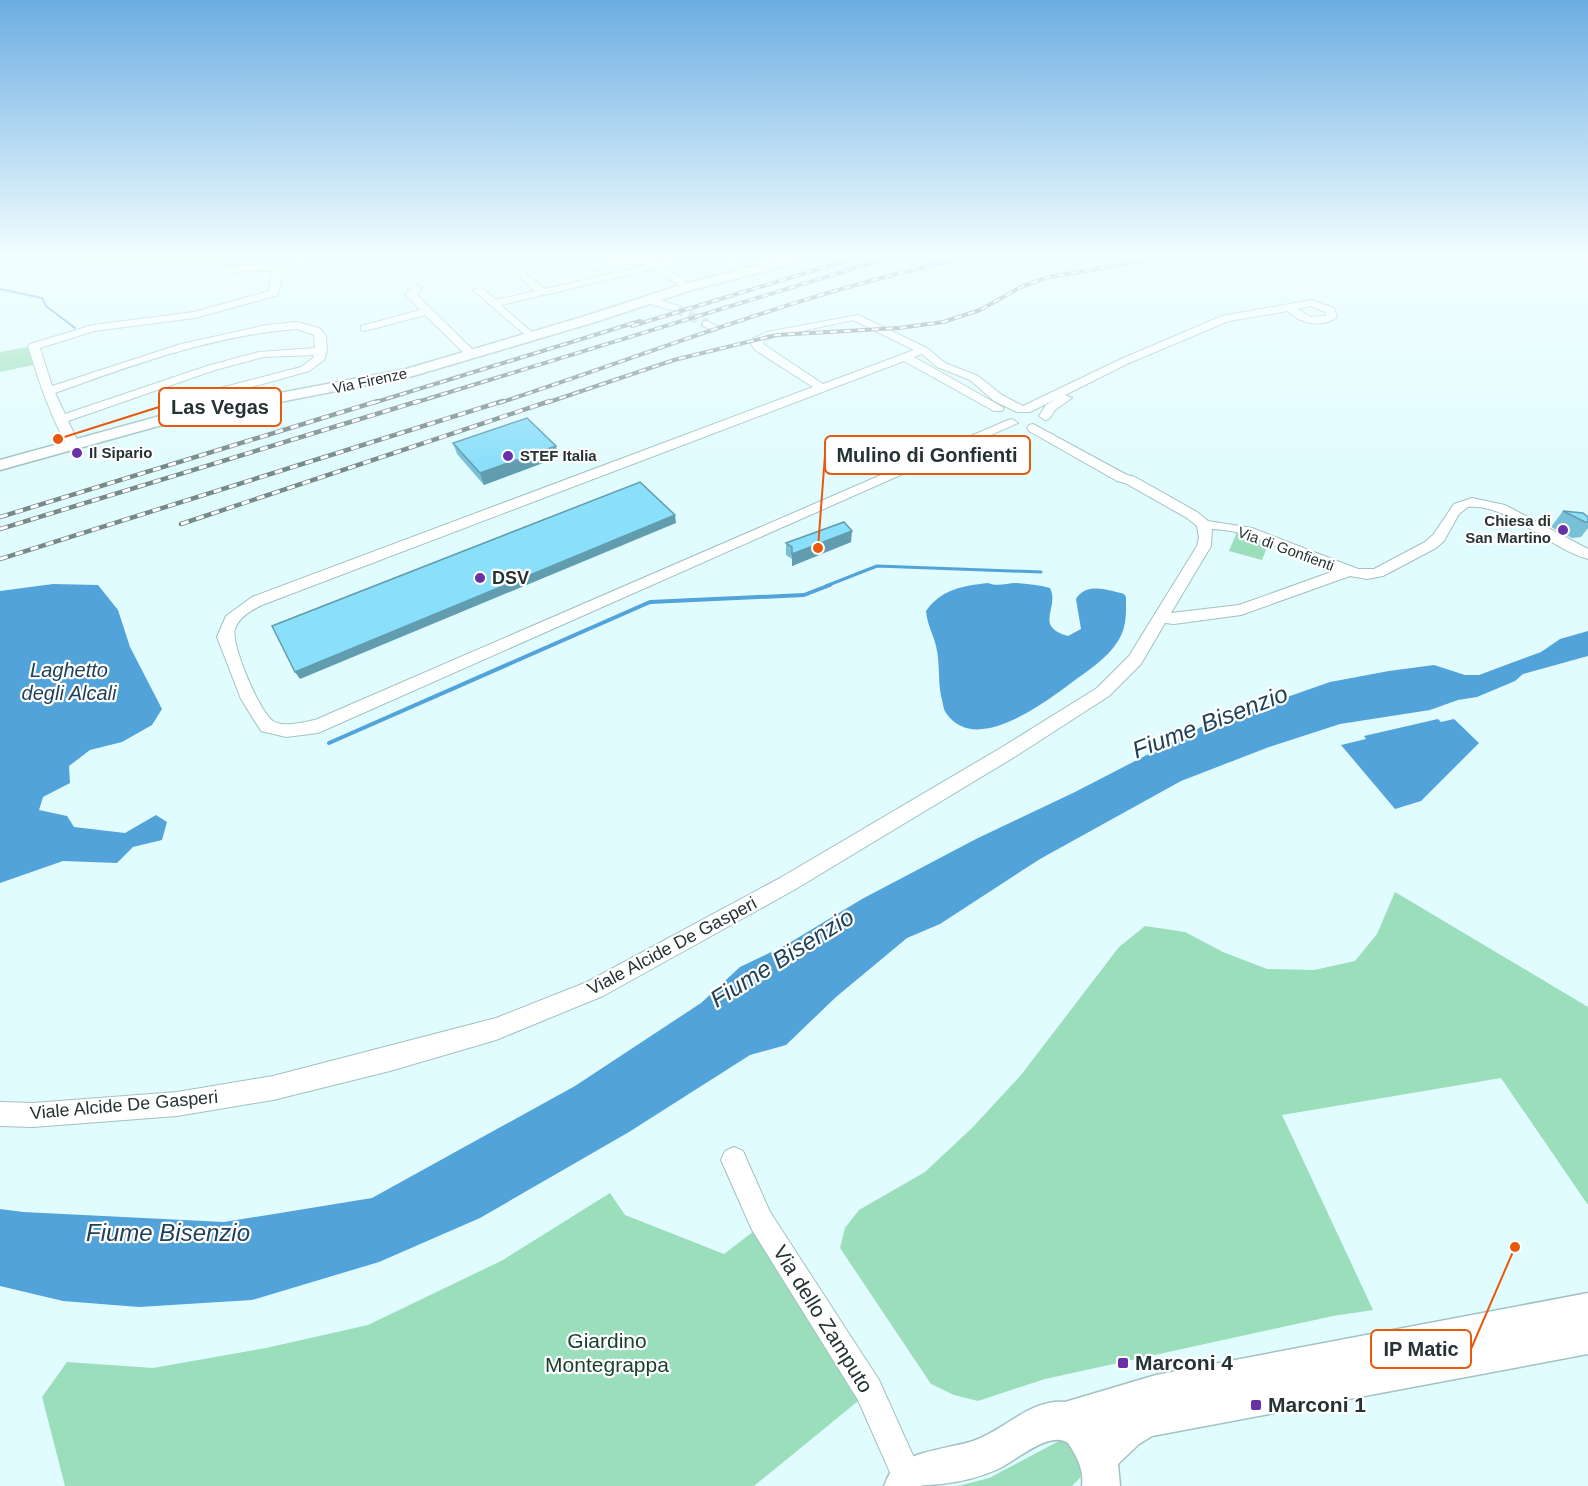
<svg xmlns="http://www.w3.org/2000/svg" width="1588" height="1486" viewBox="0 0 1588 1486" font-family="Arial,sans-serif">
  <rect width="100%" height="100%" fill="#e1fcfe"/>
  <!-- green -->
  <g fill="#9adebb">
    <path d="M71,257H239L220,265H71Z"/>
    <path d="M27,347L33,365L0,372V352Z"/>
    <path d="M1237,532L1269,542L1262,560L1229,551Z"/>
    <path d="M1395,892L1588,1007V1205L1501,1078L1282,1115L1373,1310L1333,1316L1045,1379L978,1401L954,1395L931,1384L840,1248L845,1228L859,1210L925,1172L973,1127L1021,1075L1119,947L1145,926L1185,932L1223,952L1267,969L1314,970L1355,961L1377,934Z"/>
    <path d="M610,1193L625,1215L724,1254L754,1231L770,1259L832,1344L863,1397L754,1486H65L42,1397L67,1362L153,1368L266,1348L368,1325L503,1260Z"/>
    <path d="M1059,1441C1075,1442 1082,1465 1080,1478L1072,1486H958L989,1478Z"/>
  </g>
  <!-- water -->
  <g fill="#52a3da">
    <path d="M988,583C998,587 1006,583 1016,583C1028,584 1039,585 1050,588C1060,608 1033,626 1068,636L1081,629L1076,599C1086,582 1108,590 1124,594L1126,597C1126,613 1127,627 1118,641C1107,659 1087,671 1071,683C1044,703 975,756 946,713C943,709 943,702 941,696C938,680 940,662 936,646C933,634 927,624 926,611C942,589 962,586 988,583Z"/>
    <path d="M53,584L98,585L118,610L130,647L162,709L152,725L122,742L90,750L69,766L70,783L43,797L39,810L67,816L74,827L125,833L156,815L167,822L162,840L133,847L117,863L63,861L0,883V591Z"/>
    <path d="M1588,631V656L1523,674L1515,681L1477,697L1458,700L1430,710L1340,724L1269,747L1181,781L1040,859L940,924L907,938L836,997L786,1045L750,1055L629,1132L480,1218L379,1262L252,1300L139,1307L63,1301L0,1286V1209L23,1212L224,1222L372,1198L575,1086L701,1003L740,967L786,945L862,899L976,839L1075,792L1201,727L1330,682L1389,671L1434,665L1465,675H1479L1541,652L1560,639Z"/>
    <path d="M1438,719L1441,722L1454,719L1479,743L1421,801L1395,809L1341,745L1366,739L1364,736Z"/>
  </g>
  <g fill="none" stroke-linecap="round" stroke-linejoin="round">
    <!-- stream-far2 -->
    <path stroke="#52a3da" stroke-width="2" d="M0,289L42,298L46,306L75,328"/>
    <!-- stream-far1 -->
    <path stroke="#52a3da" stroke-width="3" d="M826,586L877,566L1041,572"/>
    <!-- stream -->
    <path stroke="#52a3da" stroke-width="4" d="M329,743L650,602L804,595L830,585"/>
    <!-- minor-tunnel -->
    <path stroke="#bcd4d6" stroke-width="10" stroke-dasharray="10 5" stroke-linecap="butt" d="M675,308L707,324"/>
    <defs>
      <g id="minor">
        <path d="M309,257H325L282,271L278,295L195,318L94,331L40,348L52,386L181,344L267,325L297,322L319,328L326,336L327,351L324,360L309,371L209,399H201V393L301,367L313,358L314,355L263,357L215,370L68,421L79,444L73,448L68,447C50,416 39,381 28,346L30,344L93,325L194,312L269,291L272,270L221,273L216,270L221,267L269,263L278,266ZM297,329L314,335L315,348L259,352L207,366L65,414L55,393C133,365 214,335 297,329Z"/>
        <path d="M632,257H642L658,262L680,257H697L664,266L693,287L684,289L655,269L501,305L535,335V339L531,340L473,290L482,288L496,300L535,291L516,273L514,271L519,268L545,289L647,265L634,263L592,269L587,266L592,263Z"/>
        <path d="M720,257H731L750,273L742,275Z"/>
        <path d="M754,257H765L777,266L769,268Z"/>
        <path d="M417,285L422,288L416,294L475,352V356H467L425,315L365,331L361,330V326L420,310L405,294Z"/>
        <path d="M648,297L679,306L680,308L675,311L644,302L643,300Z"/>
        <path d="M1312,300L1334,308L1337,317C1324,328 1299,324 1288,311L1229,321L1129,363L1065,395L1072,398L1055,410L1049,419L1045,420L1039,416L1046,405L1056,399L1030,412H1017L994,401L970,380L937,367L922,354L914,357L1004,408L1002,411H994L904,361L262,605C252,610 239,617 235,629C230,643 260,713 273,721C284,728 303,722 315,720L1008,420L1012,419L1018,423L318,733L286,737L261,731L241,699L217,637L226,616L252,597L813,387L755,350L751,344L754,338L767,332L858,315L927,348L945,363L978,376L1002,395L1023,406L1121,359L1222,316ZM1311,306L1325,312L1326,316L1310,317L1298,309ZM853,320L914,350L823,384L763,344L764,340L774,337Z"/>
        <path d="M707,321L720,328L715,331L703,326V322Z"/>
        <path d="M1033,424L1127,475L1135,477L1197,512L1208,521L1252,528L1358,569H1374L1425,542L1433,535L1454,504L1472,498L1505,505L1588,549V559C1549,549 1508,503 1468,507L1459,514L1444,541L1436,548L1383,576L1367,579L1350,576L1241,615L1174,624L1165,623L1141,664L1109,696L1016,756L794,890L603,996L496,1040L390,1071L273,1100L177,1116L33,1127L0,1126V1102L33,1103L177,1092L273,1076L496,1018L587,982L780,878L1004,746L1097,688L1129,656L1197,546L1199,537L1197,526L1187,518L1125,483L1117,481L1029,431L1027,428L1029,425ZM1212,529C1254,530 1295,557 1334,571L1239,605L1171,613L1211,546Z"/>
        <path d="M734,1147L743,1151L770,1212L879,1380L924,1480L922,1486H896L858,1400L752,1230L721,1160L725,1151Z"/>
      </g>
      <g id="major">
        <path d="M790,257H810L808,260L692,290L592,323L413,376L162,425L0,470V460L160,416L406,369L582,317L684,284Z"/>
        <path d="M1588,1293V1354L1152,1436L1139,1444L1118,1464L1120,1486H1082C1084,1469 1077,1457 1068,1443C1049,1430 1016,1461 998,1469C961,1486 923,1486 884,1486C888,1477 890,1470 899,1464C922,1449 948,1449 973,1441C1005,1430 1030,1399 1065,1402L1156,1375Z"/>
      </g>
    </defs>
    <!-- minor casing -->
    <use href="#minor" stroke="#a1c1c3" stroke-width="2"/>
    <!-- major casing -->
    <use href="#major" stroke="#a1c1c3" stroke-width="3"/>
    <!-- minor -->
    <use href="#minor" fill="#fff" fill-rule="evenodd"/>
    <!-- major -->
    <use href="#major" fill="#fff" fill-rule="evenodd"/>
    <defs>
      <g id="rail-far1">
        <path d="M632,326L858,257"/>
        <path d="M373,403L640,321"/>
        <path d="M414,403L891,257"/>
        <path d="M499,403C655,352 808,290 970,257"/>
        <path d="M546,403L674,360L776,335L899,328L943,322L980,310L1021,287L1048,277L1169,257"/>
      </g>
      <g id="rail">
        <path d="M0,517L378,401"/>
        <path d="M181,524L550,401"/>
        <path d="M0,529L419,401"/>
        <path d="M0,559L503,401"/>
      </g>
    </defs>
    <!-- rail-far1 casing -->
    <use href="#rail-far1" stroke="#778a8b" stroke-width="4"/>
    <!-- rail casing -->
    <use href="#rail" stroke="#778a8b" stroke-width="4.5"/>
    <!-- rail-far1 -->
    <use href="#rail-far1" stroke="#fff" stroke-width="2" stroke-dasharray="7" stroke-linecap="butt"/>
    <!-- rail -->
    <use href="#rail" stroke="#fff" stroke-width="3" stroke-dasharray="8" stroke-linecap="butt"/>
  </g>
  <!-- wall -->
  <g fill="#77c0d7">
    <path d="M453,443L559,457L484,485L457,454Z"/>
    <path d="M1563,511L1588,517V528L1581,537L1572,538L1551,527Z"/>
    <path d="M851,542L792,566V559L786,555V543Z"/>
  </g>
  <!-- shaded-wall -->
  <g fill="#619caf">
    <path d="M556,446L559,457L484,485L480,473Z"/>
    <path d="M675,515L676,523L300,679L295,672Z"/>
    <path d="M852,531L851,542L792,566V554Z"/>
  </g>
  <!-- building -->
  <g fill="#8adffa" stroke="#619caf" stroke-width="1.5">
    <path d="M527,418L556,446L480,473L453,443Z"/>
    <path d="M640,482L675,515L295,672L272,626Z"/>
    <path d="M1563,511L1583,513L1588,517V522H1585Z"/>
    <path d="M844,522L852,531L792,554V547L786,543Z"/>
  </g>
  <!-- sky -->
  <linearGradient id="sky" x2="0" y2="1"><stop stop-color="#6cade2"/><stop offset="0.55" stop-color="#f2feff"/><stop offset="1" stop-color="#f2feff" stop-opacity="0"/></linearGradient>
  <rect width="1588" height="465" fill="url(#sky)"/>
  <!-- markers -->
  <g fill="#6831a8" stroke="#fff" stroke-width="2">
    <circle cx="77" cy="453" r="6"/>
    <circle cx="508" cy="456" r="6"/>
    <circle cx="1563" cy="530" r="6"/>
    <circle cx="480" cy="578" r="6"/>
    <rect x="1117" y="1357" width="12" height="12" rx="3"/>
    <rect x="1250" y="1399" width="12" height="12" rx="3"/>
  </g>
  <g text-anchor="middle" stroke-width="4.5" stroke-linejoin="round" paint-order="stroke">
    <!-- far-street labels -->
    <g font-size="15" fill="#263334" stroke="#fff">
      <text transform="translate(370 381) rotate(-12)" y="5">Via Firenze</text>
      <text transform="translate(1286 549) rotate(20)" y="5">Via di Gonfienti</text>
    </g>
    <!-- far-poi labels -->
    <g font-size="15" font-weight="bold" fill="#263334" stroke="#fff" text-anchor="start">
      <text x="89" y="458">Il Sipario</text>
      <text x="520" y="461">STEF Italia</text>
      <text x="1551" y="526" text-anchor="end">Chiesa di<tspan x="1551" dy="17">San Martino</tspan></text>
    </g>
    <!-- poi labels -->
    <g font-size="18" font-weight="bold" fill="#263334" stroke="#fff" text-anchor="start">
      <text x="492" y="584">DSV</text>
    </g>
    <!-- street labels -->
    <g font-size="18" fill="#263334" stroke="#fff">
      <text transform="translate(672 946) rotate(-28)" y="6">Viale Alcide De Gasperi</text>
      <text transform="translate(124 1105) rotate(-5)" y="6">Viale Alcide De Gasperi</text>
    </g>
    <!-- water labels -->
    <g font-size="20" font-style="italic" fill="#1e4159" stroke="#fff">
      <text x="69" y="677">Laghetto<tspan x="69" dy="23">degli Alcali</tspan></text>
    </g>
    <!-- near-street labels -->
    <g font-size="21" fill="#263334" stroke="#fff">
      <text transform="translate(823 1319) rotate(58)" y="7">Via dello Zamputo</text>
    </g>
    <!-- near-park labels -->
    <g font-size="21" fill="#18412e" stroke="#fff">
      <text x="607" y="1348">Giardino<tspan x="607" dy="24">Montegrappa</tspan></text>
    </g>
    <!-- near-poi labels -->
    <g font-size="21" font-weight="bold" fill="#263334" stroke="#fff" text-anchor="start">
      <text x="1135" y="1370">Marconi 4</text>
      <text x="1268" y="1412">Marconi 1</text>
    </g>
    <!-- near-water labels -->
    <g font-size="24" font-style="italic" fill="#1e4159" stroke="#fff">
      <text transform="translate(1210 722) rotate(-21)" y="8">Fiume Bisenzio</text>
      <text transform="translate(782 958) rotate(-32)" y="8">Fiume Bisenzio</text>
      <text x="168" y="1241">Fiume Bisenzio</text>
    </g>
  </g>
  <!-- callouts -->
  <path fill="none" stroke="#e8590c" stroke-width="2" d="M58 439L159 407M818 548L825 455M1515 1247L1471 1349"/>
  <g fill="#e8590c" stroke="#fff" stroke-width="2">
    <circle cx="58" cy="439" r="6"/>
    <circle cx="818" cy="548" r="6"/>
    <circle cx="1515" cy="1247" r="6"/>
  </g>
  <g fill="#fff" stroke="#e8590c" stroke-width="2">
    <rect x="159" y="388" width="122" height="38" rx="6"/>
    <rect x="825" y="436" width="205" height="38" rx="6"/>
    <rect x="1371" y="1330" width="100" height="38" rx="6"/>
  </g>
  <g font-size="20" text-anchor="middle" font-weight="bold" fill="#263334">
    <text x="220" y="414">Las Vegas</text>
    <text x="927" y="462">Mulino di Gonfienti</text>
    <text x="1421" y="1356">IP Matic</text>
  </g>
</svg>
